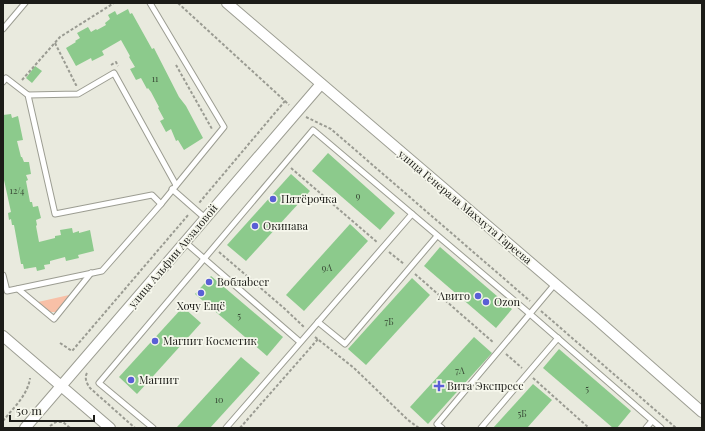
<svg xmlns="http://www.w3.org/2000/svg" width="705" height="431" viewBox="0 0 705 431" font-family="'Playfair Display',serif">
  <rect width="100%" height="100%" fill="#e9eade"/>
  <!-- green -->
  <path fill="#f8c0a7" d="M69,295V297L56,312H50L38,302Z"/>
  <!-- building -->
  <g fill="#8cca8c">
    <path d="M128,9L130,14L132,13L152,49L154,48L157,54L179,97L186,106L203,138L184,150L178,140L176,141L171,129L166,132L160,121L164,119L158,108L159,107L151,92L148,88L147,89L141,78L136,80L130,69L135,67L129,57L130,56L121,40L102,51L104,55L92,61L91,58L76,66L66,48L76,42L75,41L80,38L77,33L88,27L91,32L96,29L97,30L106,25L105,23L110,19L108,15L115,11L117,15Z"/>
    <path d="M35,66L42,71L32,83L26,78Z"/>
    <path d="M11,114L12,118L18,116L23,140L17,141L21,157H22L24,162H29L31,174L26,175L28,180L26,181L30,202H32L33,207L38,206L41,218L36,220L37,225L36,226L39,242L55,238V236L61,235L60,230L72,228L73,233L79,231V233L90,230L94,251L78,255L79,258L66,261L65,257L50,261V264L44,265L45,269L37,271L36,267L24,269L23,264H21L14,225H12L11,219L9,220L8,213L11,212L4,180H3V115Z"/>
    <path d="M328,153L395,213L380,230L312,171Z"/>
    <path d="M291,174L310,191L246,261L227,245Z"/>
    <path d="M350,224L368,241L304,311L286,295Z"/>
    <path d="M440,247L512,309L496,328L424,266Z"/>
    <path d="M211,276L283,337L267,356L195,294Z"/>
    <path d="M412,278L430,295L366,365L348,349Z"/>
    <path d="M183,307L201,323L137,394L119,377Z"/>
    <path d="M474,337L492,353L428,424L410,407Z"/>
    <path d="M559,349L631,411L617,428H613L543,368Z"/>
    <path d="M241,357L260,373L210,428H178L177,427Z"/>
    <path d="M533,384L552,400L527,428H493Z"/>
  </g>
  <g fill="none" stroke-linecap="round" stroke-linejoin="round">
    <defs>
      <g id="service">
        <path d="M3,29L25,3"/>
        <path d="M3,82L6,78L28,95L55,214L152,195L161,204"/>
        <path d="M28,95L78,94L114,73L176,185"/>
        <path d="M172,189L205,218"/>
        <path d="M185,242L300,342"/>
        <path d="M3,275L7,291L102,271L161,204L224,127L150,3"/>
        <path d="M18,289L54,319L91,273"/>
        <path d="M318,322L345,344L437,236"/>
        <path d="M153,428L99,383L313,130L530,314L661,428"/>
        <path d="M226,428L412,214"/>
        <path d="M442,428L437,424L555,284"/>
        <path d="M481,428L558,338"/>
        <path d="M646,428L652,421"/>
      </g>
      <g id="minor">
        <path d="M227,3L594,317L702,412"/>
        <path d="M3,336L110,428"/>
        <path d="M25,428L321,84"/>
      </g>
    </defs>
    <!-- service casing -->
    <use href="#service" stroke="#9c9d92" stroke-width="7"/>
    <!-- minor casing -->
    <use href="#minor" stroke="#9c9d92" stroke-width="12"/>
    <!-- path -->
    <g stroke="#9a9b92" stroke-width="2" stroke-dasharray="3 2" stroke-linecap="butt">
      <path d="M178,3L285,101L199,203"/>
      <path d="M55,43L76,85L78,83"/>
      <path d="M111,65L116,62L118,66"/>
      <path d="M176,65L212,129"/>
      <path d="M22,80L60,37L114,3"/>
      <path d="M285,101L289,105"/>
      <path d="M306,117L331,129L530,301"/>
      <path d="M291,168L378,243"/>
      <path d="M219,252L285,309L304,327"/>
      <path d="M389,252L404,264"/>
      <path d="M415,274L494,343"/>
      <path d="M541,311L676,428"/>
      <path d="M315,337L354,368L408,420L419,428"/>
      <path d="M60,343L72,351L189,214"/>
      <path d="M506,354L522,368"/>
      <path d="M87,373C84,378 87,384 90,388L135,428"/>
      <path d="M533,378L589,428"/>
      <path d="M3,421C13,408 28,395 30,378"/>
      <path d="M50,426L56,422H63L70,428"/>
      <path d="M240,428L318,339"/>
    </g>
    <!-- service -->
    <use href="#service" stroke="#fff" stroke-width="5"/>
    <!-- minor -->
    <use href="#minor" stroke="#fff" stroke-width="10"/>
  </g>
  <!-- markers -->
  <g fill="#5a5fd6" stroke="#f6f7ec" stroke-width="1.5">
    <circle cx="273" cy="199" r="4"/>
    <circle cx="255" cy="226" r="4"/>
    <circle cx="209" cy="282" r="4"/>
    <circle cx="201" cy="293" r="4"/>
    <circle cx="478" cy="296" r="4"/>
    <circle cx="486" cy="302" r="4"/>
    <circle cx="155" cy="341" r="4"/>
    <circle cx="131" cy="380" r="4"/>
    <path d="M437 380h4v4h4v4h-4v4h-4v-4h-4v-4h4z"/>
  </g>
  <g text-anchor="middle" stroke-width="3.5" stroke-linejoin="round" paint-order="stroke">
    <!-- number labels -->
    <g font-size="9" fill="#384835">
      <text x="155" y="82">11</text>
      <text x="17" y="194">12/4</text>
      <text x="358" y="199">9</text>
      <text x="327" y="271">9А</text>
      <text x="239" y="319">5</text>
      <text x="389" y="325">7Б</text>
      <text x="460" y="374">7А</text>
      <text x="587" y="392">5</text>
      <text x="219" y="403">10</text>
      <text x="522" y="417">5Б</text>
    </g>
    <!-- poi labels -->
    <g font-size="11" fill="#1c1c18" stroke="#f6f7ec" text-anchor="start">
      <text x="281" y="203">Пятёрочка</text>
      <text x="263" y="230">Окинава</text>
      <text x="217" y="286">Воблаbeer</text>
      <text x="470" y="300" text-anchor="end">Авито</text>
      <text x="494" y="306">Ozon</text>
      <text x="201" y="310" text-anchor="middle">Хочу Ещё</text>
      <text x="163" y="345">Магнит Косметик</text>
      <text x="139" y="384">Магнит</text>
      <text x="447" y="390">Вита Экспресс</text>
    </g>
    <!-- street labels -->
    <g font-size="11" fill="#1c1c18" stroke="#f6f7ec">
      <text transform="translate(465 207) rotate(40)" y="4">улица Генерала Махмута Гареева</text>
      <text transform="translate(173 256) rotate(-50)" y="4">улица Альфии Авзаловой</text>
    </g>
  </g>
  <!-- border -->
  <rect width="705" height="431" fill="none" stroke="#1c1c18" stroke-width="8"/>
  <!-- scale -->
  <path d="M10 415v6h84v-6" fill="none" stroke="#1c1c18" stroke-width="2"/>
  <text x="16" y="415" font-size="12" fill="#1c1c18" stroke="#f6f7ec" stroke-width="3" paint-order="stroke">50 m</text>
</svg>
